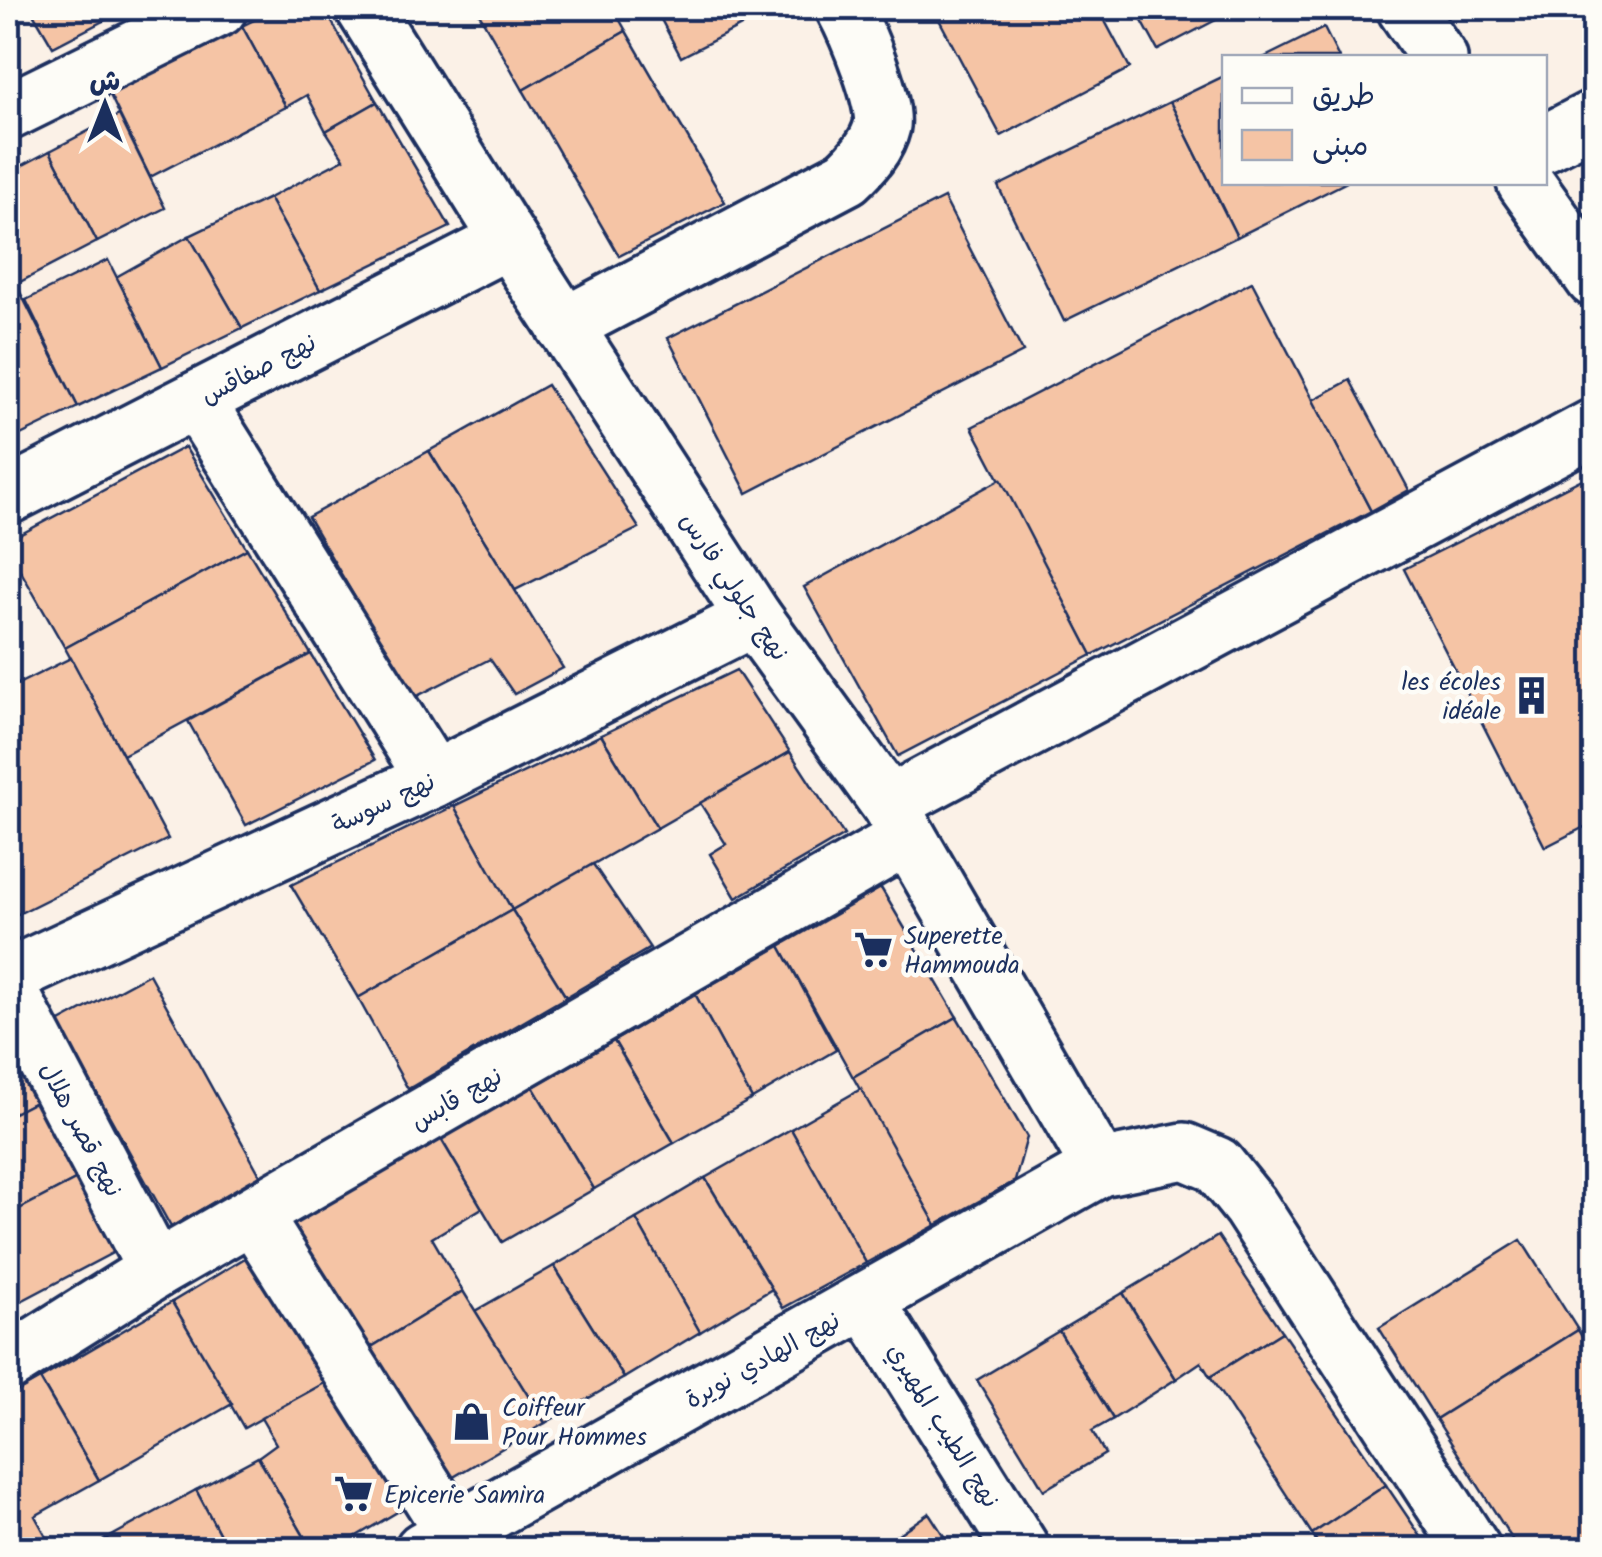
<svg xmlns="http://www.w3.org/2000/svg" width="1602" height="1557" viewBox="0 0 1602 1557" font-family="Kalam,'Playpen Sans Arabic',sans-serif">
  <rect width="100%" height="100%" fill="#fbf1e7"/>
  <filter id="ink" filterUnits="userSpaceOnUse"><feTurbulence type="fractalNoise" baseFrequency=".01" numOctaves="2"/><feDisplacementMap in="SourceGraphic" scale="20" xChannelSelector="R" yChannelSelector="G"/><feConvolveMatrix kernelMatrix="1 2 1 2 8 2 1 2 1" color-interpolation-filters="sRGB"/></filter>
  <g filter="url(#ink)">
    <!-- building -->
    <g fill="#f5c4a5" stroke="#1b2f5e" stroke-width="2.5">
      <path d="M30,8H128L53,47Z"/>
      <path d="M278,8H324L377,102L326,131L307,95L286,107L242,26Z"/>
      <path d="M476,8H613L626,31L523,90Z"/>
      <path d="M655,8H776L681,57Z"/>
      <path d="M933,8H1098L1130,68L1001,136Z"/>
      <path d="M1135,8H1239L1158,50Z"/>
      <path d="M242,26L286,107L150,177L110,95Z"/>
      <path d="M1324,28L1339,58H1263Z"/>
      <path d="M626,31L725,202L619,256L523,90Z"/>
      <path d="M1224,76V182H1347L1237,237L1170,102Z"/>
      <path d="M377,102L450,227L320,290L269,198L344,159L326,131Z"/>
      <path d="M1170,102L1237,237L1064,321L998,186Z"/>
      <path d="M119,115L165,208L97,242L50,151Z"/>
      <path d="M50,151L97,242L16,284L8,268V173Z"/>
      <path d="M269,198L320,290L242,328L189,236Z"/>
      <path d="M944,198L1023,352L747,493L668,338Z"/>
      <path d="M189,236L242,328L162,367L116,277Z"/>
      <path d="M108,260L162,367L78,407L26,300Z"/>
      <path d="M1252,282L1371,511L1092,655L972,427Z"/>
      <path d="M16,284L78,407L8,441V289Z"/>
      <path d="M1350,380L1409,490L1371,511L1313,400Z"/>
      <path d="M547,385L639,528L515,590L429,451Z"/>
      <path d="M185,447L247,549L65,648L8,549V541Z"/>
      <path d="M429,451L563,668L514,694L490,659L413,698L308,517Z"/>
      <path d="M1594,473V822L1545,847L1404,569Z"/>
      <path d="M1001,479L1092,655L898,756L804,587Z"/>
      <path d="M247,549L311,654L123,755L65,648Z"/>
      <path d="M311,654L375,760L246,825L188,721Z"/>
      <path d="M71,658L168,839L8,919V689Z"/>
      <path d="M736,670L790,752L657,828L601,735Z"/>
      <path d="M601,735L657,828L512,910L454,806Z"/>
      <path d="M790,752L844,835L736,898L710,854L726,844L700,803Z"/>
      <path d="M454,806L512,910L358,998L291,885Z"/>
      <path d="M593,864L650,948L566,997L512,910Z"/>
      <path d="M881,888L957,1017L853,1077L780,946Z"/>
      <path d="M512,910L566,997L408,1089L358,998Z"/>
      <path d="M780,946L836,1050L752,1099L695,994Z"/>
      <path d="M149,974L260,1175L171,1227L58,1023Z"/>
      <path d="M695,994L752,1099L674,1143L614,1041Z"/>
      <path d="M957,1017L1027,1137L1015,1181L936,1225L853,1077Z"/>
      <path d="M8,1040L39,1100L8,1116Z"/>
      <path d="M614,1041L674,1143L594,1189L533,1087Z"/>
      <path d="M533,1087L594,1189L502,1242L441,1139Z"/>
      <path d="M861,1089L936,1225L866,1263L791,1129Z"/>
      <path d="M39,1100L81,1177L8,1215V1116Z"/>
      <path d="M791,1129L866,1263L783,1308L705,1178Z"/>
      <path d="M441,1139L482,1208L432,1238L463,1291L370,1348L293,1224Z"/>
      <path d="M81,1177L120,1249L8,1308V1215Z"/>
      <path d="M705,1178L772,1289L700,1332L636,1219Z"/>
      <path d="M636,1219L700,1332L624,1378L554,1266Z"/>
      <path d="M1218,1236L1282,1332L1210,1377L1201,1362L1176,1379L1123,1293Z"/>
      <path d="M1521,1240L1578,1330L1436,1419L1379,1328Z"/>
      <path d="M255,1252L332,1379L244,1428L172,1302Z"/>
      <path d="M554,1266L624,1378L545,1423L475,1311Z"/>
      <path d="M463,1291L545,1423L450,1479L370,1348Z"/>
      <path d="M1123,1293L1176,1379L1113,1419L1059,1331Z"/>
      <path d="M172,1302L232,1404L99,1480L40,1379Z"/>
      <path d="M1578,1330L1594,1356V1535L1571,1550H1519L1436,1419Z"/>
      <path d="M1059,1331L1113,1419L1092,1431L1105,1454L1044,1490L977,1380Z"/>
      <path d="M1282,1332L1386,1485L1312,1534L1210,1377Z"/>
      <path d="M40,1379L99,1480L35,1516L50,1543L39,1550H8V1397Z"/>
      <path d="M332,1379L409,1505L333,1550H312L258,1457L276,1444L261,1418Z"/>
      <path d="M258,1457L312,1550H228L196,1490Z"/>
      <path d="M1386,1485L1430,1550H1322L1312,1534Z"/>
      <path d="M196,1490L228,1550H86Z"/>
      <path d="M929,1513L953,1550H875Z"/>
      <path d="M1594,1535V1550H1571Z"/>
      <path d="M686,1536L693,1550H663Z"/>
    </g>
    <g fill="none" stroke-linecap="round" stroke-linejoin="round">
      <defs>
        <g id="minor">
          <path d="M364,8L509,240L754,618L889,804L1100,1168"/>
          <path d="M1405,8L1439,58"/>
          <path d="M8,112L219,8"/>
          <path d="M1544,144L1594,118"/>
          <path d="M1525,182L1594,279"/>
          <path d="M564,326L847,177C862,163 877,147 882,126C887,103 856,30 844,8"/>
          <path d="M196,400L434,779"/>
          <path d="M8,496L509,240"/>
          <path d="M889,804L1594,427"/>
          <path d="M8,977L434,779L754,618"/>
          <path d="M8,988L156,1270"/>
          <path d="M253,1215L453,1532"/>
          <path d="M866,1301L1022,1550"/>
          <path d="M8,1363L156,1270L908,837"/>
          <path d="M423,1550L1100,1168L1184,1151L1217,1165L1250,1206L1473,1550"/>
        </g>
      </defs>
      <!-- minor casing -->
      <use href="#minor" stroke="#1b2f5e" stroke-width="62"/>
      <!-- minor -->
      <use href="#minor" stroke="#fdfcf7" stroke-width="55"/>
    </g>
  </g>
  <!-- icons -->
  <defs>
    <symbol id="building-bare" viewBox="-9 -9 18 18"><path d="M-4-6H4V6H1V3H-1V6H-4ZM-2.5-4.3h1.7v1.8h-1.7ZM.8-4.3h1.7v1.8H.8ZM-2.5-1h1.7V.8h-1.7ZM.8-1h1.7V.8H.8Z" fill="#1b2f5e" stroke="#fdfcf7" stroke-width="2.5" paint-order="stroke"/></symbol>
    <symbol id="supermarket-bare" viewBox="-9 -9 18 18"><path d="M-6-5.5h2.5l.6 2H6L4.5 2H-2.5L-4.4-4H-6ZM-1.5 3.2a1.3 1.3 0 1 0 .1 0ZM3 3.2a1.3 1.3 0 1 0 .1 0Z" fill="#1b2f5e" stroke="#fdfcf7" stroke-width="2.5" paint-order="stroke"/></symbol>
    <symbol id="shop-bare" viewBox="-9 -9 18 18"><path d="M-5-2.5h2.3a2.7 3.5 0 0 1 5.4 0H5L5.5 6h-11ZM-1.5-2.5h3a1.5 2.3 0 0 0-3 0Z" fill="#1b2f5e" stroke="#fdfcf7" stroke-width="2.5" paint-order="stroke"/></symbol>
  </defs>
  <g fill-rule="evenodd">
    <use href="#building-bare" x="1504" y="668" width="55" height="55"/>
    <use href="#supermarket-bare" x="846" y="922" width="55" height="55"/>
    <use href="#shop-bare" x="444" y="1394" width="55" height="55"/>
    <use href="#supermarket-bare" x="326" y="1466" width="55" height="55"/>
  </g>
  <g text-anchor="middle" stroke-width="9" stroke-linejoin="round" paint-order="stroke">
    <!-- street labels -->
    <g font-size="25" fill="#1b2f5e" stroke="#fdfcf7">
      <text transform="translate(258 368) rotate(-27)" y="9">نهج صفاقس</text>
      <text transform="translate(735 586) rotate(56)" y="9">نهج جلولي فارس</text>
      <text transform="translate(383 802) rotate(-25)" y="9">نهج سوسة</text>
      <text transform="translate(456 1098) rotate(-30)" y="9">نهج قابس</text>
      <text transform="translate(82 1129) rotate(62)" y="9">نهج قصر هلال</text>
      <text transform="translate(762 1359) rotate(-29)" y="9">نهج الهادي نويرة</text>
      <text transform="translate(944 1425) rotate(58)" y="9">نهج الطيب المهيري</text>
    </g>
    <!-- poi labels -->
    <g font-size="25" fill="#1b2f5e" stroke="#fdfcf7" text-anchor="start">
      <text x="1501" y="690" text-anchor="end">les écoles<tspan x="1501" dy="29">idéale</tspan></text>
      <text x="904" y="944">Superette<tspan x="904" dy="29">Hammouda</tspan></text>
      <text x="502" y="1416">Coiffeur<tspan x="502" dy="29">Pour Hommes</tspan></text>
      <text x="384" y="1503">Epicerie Samira</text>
    </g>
  </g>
  <!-- margin -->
  <rect width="1602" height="1557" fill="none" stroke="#fdfcf7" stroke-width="40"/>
  <rect x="20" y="20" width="1562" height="1517" fill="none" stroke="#1b2f5e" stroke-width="4" filter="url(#ink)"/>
  <!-- legend -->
  <rect x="1222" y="55" width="325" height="130" fill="#fdfcf7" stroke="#a3aaba" stroke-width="2.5"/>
  <rect x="1242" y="88" width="50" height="15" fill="#fdfcf7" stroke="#a3aaba" stroke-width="2.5"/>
  <text x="1312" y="105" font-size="30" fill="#1b2f5e">طريق</text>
  <rect x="1242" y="130" width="50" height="30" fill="#f5c4a5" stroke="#a3aaba" stroke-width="2.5"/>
  <text x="1312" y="155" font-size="30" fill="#1b2f5e">مبنى</text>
  <!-- north arrow -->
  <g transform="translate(105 105)" stroke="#fdfcf7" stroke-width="8" paint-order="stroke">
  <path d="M0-8L18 38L0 25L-18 38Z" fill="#1b2f5e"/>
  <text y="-15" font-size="28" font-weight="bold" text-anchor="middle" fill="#1b2f5e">ش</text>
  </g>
</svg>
